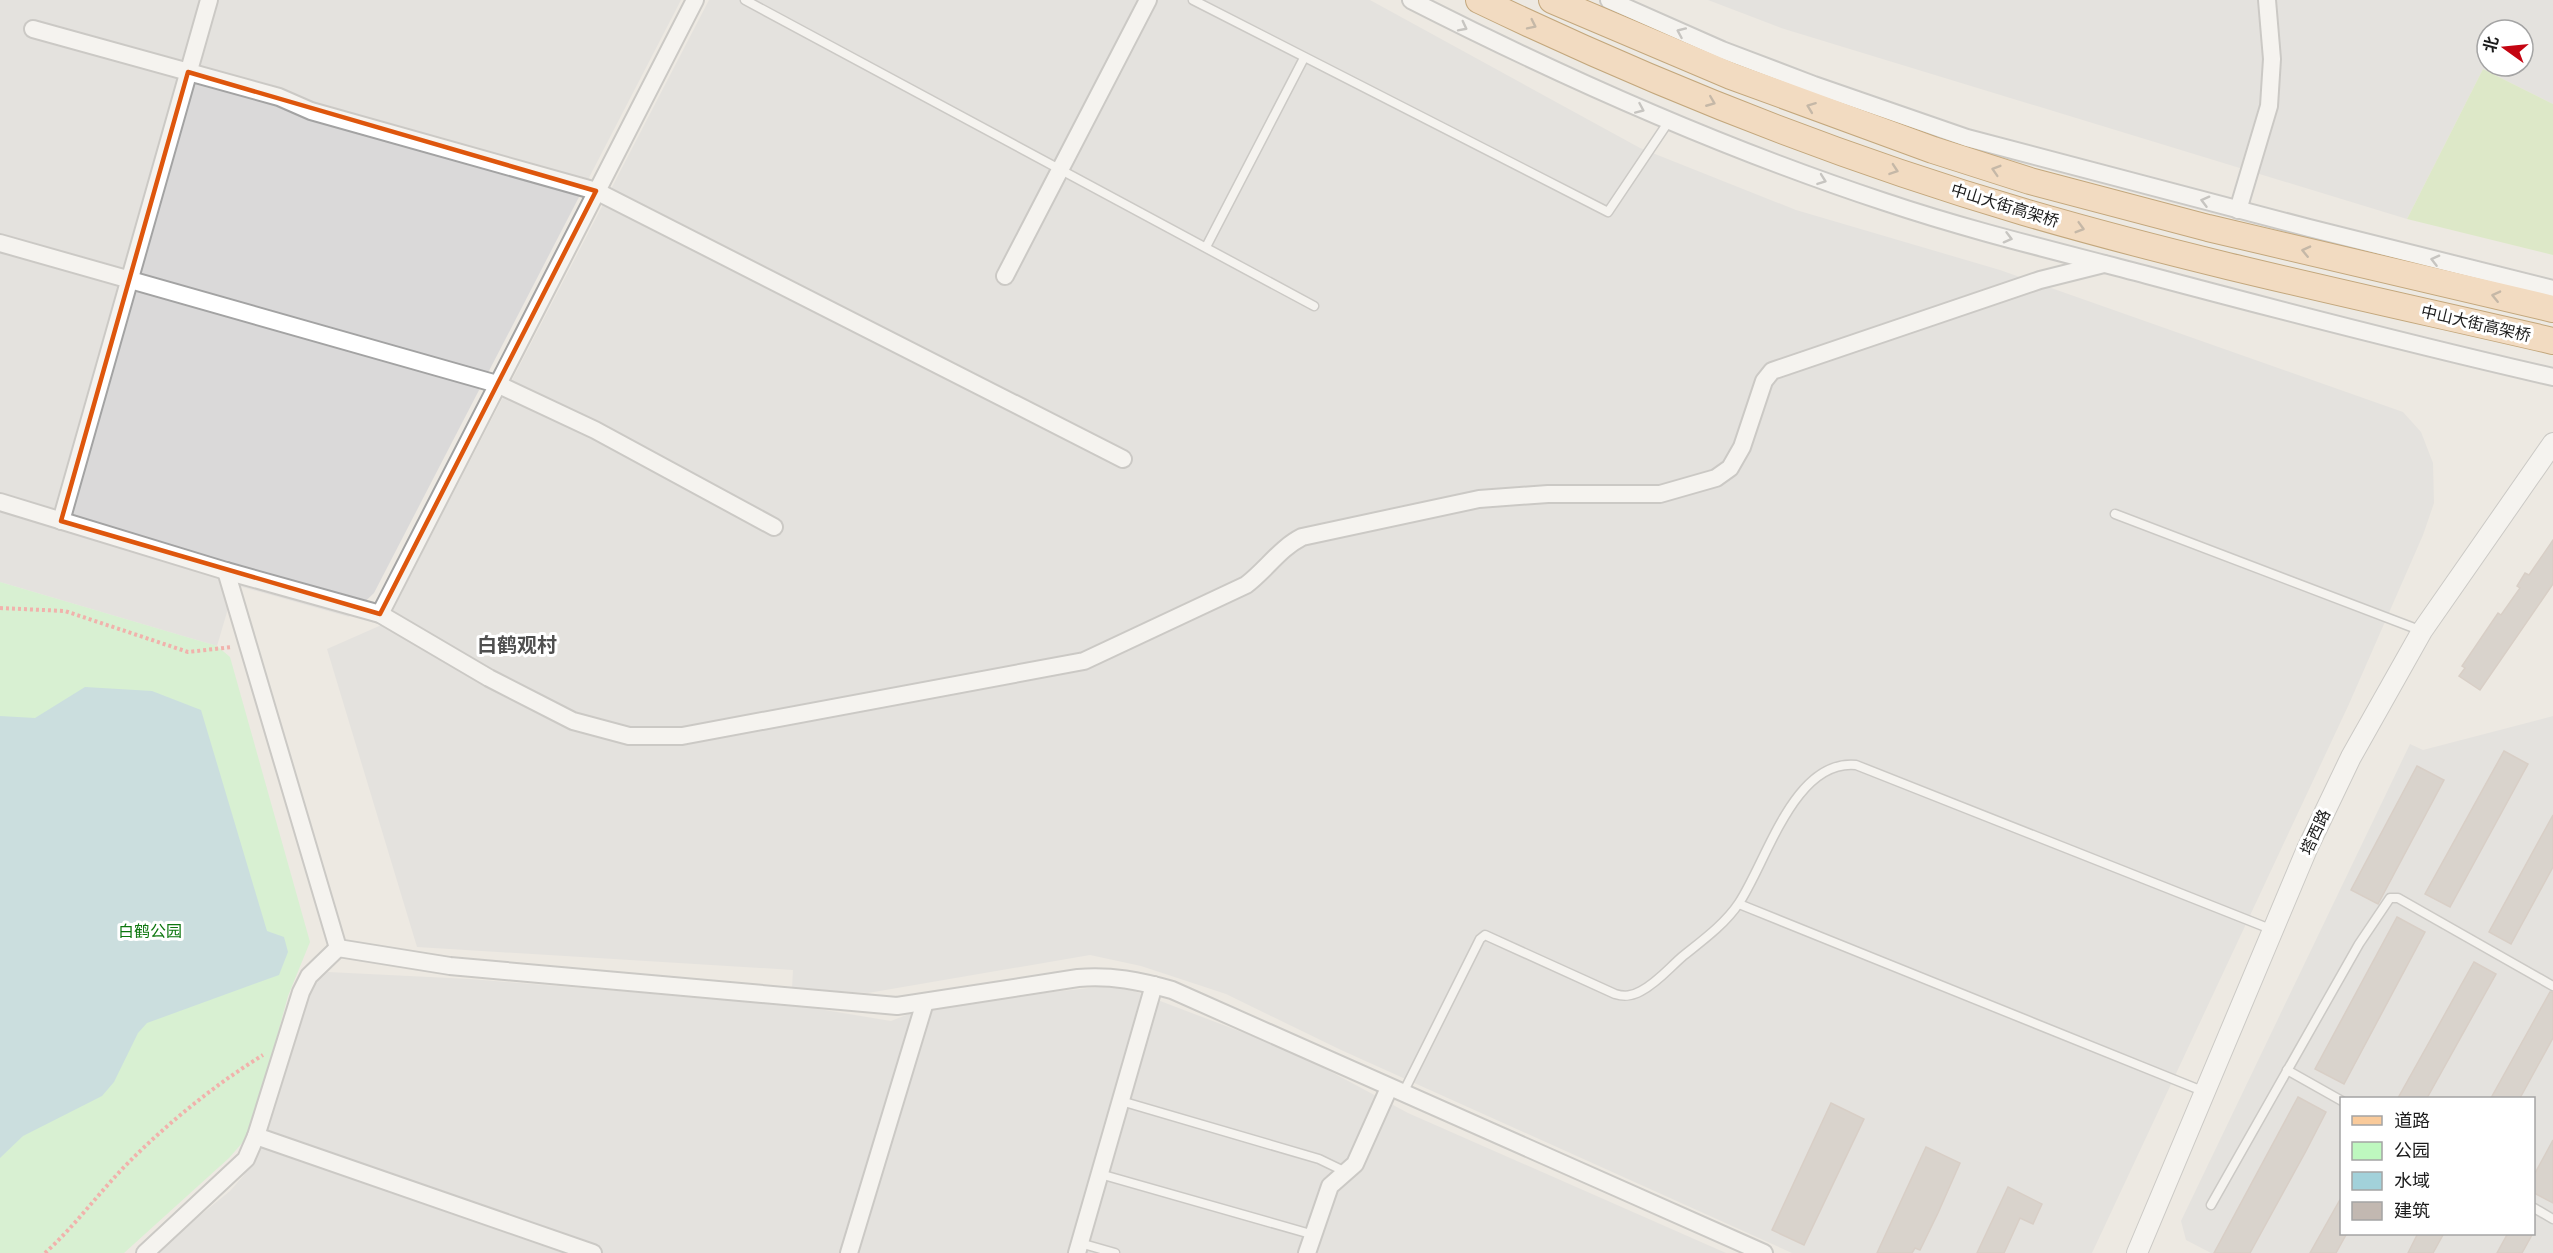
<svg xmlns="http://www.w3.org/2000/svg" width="2553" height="1253" viewBox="0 0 2553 1253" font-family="'Asap Condensed','Noto Sans SC',sans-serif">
  <rect width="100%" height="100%" fill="#ede9e2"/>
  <!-- residential -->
  <g fill="#dad9d9" fill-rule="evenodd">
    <path d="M0,0H681L374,593L349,617L235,585L217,646L0,582Z"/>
    <path d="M709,0H1370L1640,148L1796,210L2000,270L2403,412L2421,432L2433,463L2434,503L2423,535L2349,704L2092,1253H1792L1341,1050L1226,994L1141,966L1090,955L868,993L792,988L793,970L417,947L327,649L386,623Z"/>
    <path d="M1708,0H2553V104L2483,69L2407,219L1781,28ZM2487,30H2523V66H2487Z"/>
    <path d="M2553,716V1253H2211L2186,1240L2181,1221L2410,744L2423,750ZM2342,1098H2534V1234H2342Z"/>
    <path d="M328,972L470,979L801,1006L891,1021L929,1006L1106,986L1134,991L1294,1052L1408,1113L1726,1253H154L230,1191L244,1175L314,980Z"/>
  </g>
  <!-- grass -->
  <path fill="#cbe7a8" d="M2483,69L2553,104V255L2407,219Z"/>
  <!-- park -->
  <path fill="#bef8bf" d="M0,582L217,646L230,657L310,942L288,996L255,1117L243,1142L229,1158L124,1253H0Z"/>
  <!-- water -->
  <path fill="#a2d1da" d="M85,687L152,691L201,710L267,931L284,937L288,952L279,975L147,1023L138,1033L114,1082L102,1096L23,1136L0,1158V716L35,718Z"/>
  <!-- building -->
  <g fill="#c2b8b1" stroke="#beaea4" stroke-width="1.5">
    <path d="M2553,540V584L2480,690L2459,676L2465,668L2462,666L2498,613L2501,615L2520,588L2517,586L2525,573L2529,575Z"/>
    <path d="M2504,751L2528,764L2450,907L2425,894Z"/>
    <path d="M2417,766L2444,780L2378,904L2351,890Z"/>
    <path d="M2553,815V867L2511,944L2489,932Z"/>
    <path d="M2397,917L2425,932L2344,1084L2315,1069Z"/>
    <path d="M2474,962L2496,974L2427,1098H2398Z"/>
    <path d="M2550,992H2553V1038L2520,1098H2491Z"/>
    <path d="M2298,1097L2326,1112L2306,1151L2250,1253H2214Z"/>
    <path d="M1831,1103L1864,1119L1804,1245L1772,1230Z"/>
    <path d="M2553,1140V1203L2534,1193V1175Z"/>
    <path d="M1926,1147L1960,1163L1938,1213L1920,1250L1915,1248L1912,1253H1877Z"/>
    <path d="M2008,1187L2042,1204L2033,1224L2020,1218L2004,1253H1977Z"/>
    <path d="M2342,1196V1233H2347L2336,1253H2310Z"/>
    <path d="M2418,1233H2444L2433,1253H2408Z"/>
    <path d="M2508,1233H2533L2522,1253H2497Z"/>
  </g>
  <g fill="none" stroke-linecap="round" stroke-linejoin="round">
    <defs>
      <g id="service">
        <path d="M745,0L1314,306"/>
        <path d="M1193,0L1608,212L1669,121"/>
        <path d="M1206,247L1304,58"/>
        <path d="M2115,514L2422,631"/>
        <path d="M1739,904L2205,1092"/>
        <path d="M2287,1070L2342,1101"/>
        <path d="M1403,1093L1480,939L1485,935L1615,994C1625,997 1632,996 1641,991C1658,982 1669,968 1683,956C1703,940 1725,924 1739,903C1767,861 1794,759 1856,765L2273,930"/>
        <path d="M1121,1101L1319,1159L1346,1172"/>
        <path d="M1100,1174L1314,1235"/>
        <path d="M2211,1205L2359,944L2390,898H2398L2553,986"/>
        <path d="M2534,1208L2553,1219"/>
        <path d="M1080,1243L1115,1253"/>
      </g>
      <g id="minor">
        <path d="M1411,0C1564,78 1721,148 1885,202C1971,231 2060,252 2147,275C2282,311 2417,346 2553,377"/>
        <path d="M1609,0L1722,50L1814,85L1967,138L2309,228L2553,289"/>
        <path d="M33,29L279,97L311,111L596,191L1123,459"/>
        <path d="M2238,210L2269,106L2272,59L2267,0"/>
        <path d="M0,243L497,384L595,430L774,527"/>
        <path d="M1005,276L1148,0"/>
        <path d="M0,502L226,571L380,614L489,678L573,721L629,736H682L1084,661L1246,585C1266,570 1280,548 1302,537L1479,499L1548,494H1660L1716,478L1730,468L1742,447L1764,381L1772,371L2040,280L2104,264"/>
        <path d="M61,521L209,0"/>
        <path d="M226,571L338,948"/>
        <path d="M380,614L695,0"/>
        <path d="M256,1136L593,1253"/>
        <path d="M145,1253L246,1159L256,1136L301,992L309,976L338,948L450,966L897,1006L1078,978C1111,975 1140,981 1172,990L1764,1253"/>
        <path d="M849,1253L925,1002"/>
        <path d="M1077,1253L1154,985"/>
        <path d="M1307,1253L1330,1186L1355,1164L1389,1088"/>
      </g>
      <path id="tertiary" d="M2137,1253L2307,849L2351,757L2422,631L2553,443"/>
      <g id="primary">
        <path d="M1479,0C1654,84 1837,157 2024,212C2198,263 2376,300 2553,341"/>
        <path d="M1552,0L1731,76L1933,150L2030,181L2208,228L2553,309"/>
      </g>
    </defs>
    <!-- service casing -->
    <use href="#service" stroke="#a3a3a3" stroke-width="11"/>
    <!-- minor casing -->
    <use href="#minor" stroke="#a3a3a3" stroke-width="20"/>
    <!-- tertiary casing -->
    <use href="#tertiary" stroke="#a3a3a3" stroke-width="22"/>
    <!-- primary casing -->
    <use href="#primary" stroke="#915803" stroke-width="28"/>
    <!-- path -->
    <g stroke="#f66f6a" stroke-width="4" stroke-dasharray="3 3" stroke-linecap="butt">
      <path d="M0,608L65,611L188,652L232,647"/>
      <path d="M45,1253C76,1225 100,1191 130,1161C169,1122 216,1084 263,1055"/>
    </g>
    <!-- service -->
    <use href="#service" stroke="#fff" stroke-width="8"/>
    <!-- minor -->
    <use href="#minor" stroke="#fff" stroke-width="16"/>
    <!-- tertiary -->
    <use href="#tertiary" stroke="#fff" stroke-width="20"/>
    <!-- primary -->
    <use href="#primary" stroke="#f9ca9a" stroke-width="26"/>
  </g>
  <!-- one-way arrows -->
  <defs><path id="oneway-chevron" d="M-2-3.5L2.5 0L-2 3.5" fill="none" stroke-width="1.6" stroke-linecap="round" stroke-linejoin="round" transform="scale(1.5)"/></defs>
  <g stroke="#967c61">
    <use href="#oneway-chevron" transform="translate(1532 25) rotate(26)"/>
    <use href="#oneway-chevron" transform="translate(1711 102) rotate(22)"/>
    <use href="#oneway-chevron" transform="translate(1811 107) rotate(-159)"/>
    <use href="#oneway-chevron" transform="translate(1894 170) rotate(19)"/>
    <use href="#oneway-chevron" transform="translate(1996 170) rotate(-163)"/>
    <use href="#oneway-chevron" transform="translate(2080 228) rotate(16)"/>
    <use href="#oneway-chevron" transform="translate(2306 251) rotate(-167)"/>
    <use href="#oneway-chevron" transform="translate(2496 296) rotate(-167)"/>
  </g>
  <g stroke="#999">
    <use href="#oneway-chevron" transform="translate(1463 27) rotate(27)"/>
    <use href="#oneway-chevron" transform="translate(1681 32) rotate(-156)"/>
    <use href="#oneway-chevron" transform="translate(1640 109) rotate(24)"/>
    <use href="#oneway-chevron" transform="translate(1822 180) rotate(20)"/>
    <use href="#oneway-chevron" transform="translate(2205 201) rotate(-165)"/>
    <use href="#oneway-chevron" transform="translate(2008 238) rotate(15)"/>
    <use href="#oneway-chevron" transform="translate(2435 260) rotate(-166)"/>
  </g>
  <!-- marked area -->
  <path d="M0 0H2553V1253H0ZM188,72L596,191L380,614L61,521Z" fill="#ede9e2" fill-opacity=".55" fill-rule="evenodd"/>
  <path fill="none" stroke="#de560d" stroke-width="4.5" stroke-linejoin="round" d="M188,72L596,191L380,614L61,521Z"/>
  <g text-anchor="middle" stroke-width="6" stroke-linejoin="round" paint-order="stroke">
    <!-- street labels -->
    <g font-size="16" fill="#1c1c1c" stroke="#fff">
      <text transform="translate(2005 205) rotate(17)" y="6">中山大街高架桥</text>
      <text transform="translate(2476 323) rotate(13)" y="6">中山大街高架桥</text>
      <text transform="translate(2315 832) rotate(-65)" y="6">塔西路</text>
    </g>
    <!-- park labels -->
    <g font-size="16" fill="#0d770f" stroke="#fff">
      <text x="150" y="937">白鹤公园</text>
    </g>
    <!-- quarter labels -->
    <g font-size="20" font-weight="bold" fill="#4f4f4f" stroke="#fff">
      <text x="517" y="652">白鹤观村</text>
    </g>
  </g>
  <!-- legend -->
  <rect x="2340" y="1097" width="195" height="138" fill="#ffffff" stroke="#a4a4a4" stroke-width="1.5"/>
  <rect x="2352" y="1116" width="30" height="9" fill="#f9ca9a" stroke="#a4a4a4" stroke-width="1.5"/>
  <text x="2394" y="1127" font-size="18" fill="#1c1c1c">道路</text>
  <rect x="2352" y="1142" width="30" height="18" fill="#bef8bf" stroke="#a4a4a4" stroke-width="1.5"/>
  <text x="2394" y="1157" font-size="18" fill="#1c1c1c">公园</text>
  <rect x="2352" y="1172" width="30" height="18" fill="#a2d1da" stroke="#a4a4a4" stroke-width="1.5"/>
  <text x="2394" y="1187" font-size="18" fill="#1c1c1c">水域</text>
  <rect x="2352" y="1202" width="30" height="18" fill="#c2b8b1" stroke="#a4a4a4" stroke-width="1.5"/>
  <text x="2394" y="1217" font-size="18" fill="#1c1c1c">建筑</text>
  <!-- north arrow -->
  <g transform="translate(2505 48) rotate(285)"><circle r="28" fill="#ffffff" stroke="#a4a4a4" stroke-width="1.5"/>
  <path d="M0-4.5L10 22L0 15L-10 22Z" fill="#c40411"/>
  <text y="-9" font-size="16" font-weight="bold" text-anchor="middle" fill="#1c1c1c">北</text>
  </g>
</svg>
